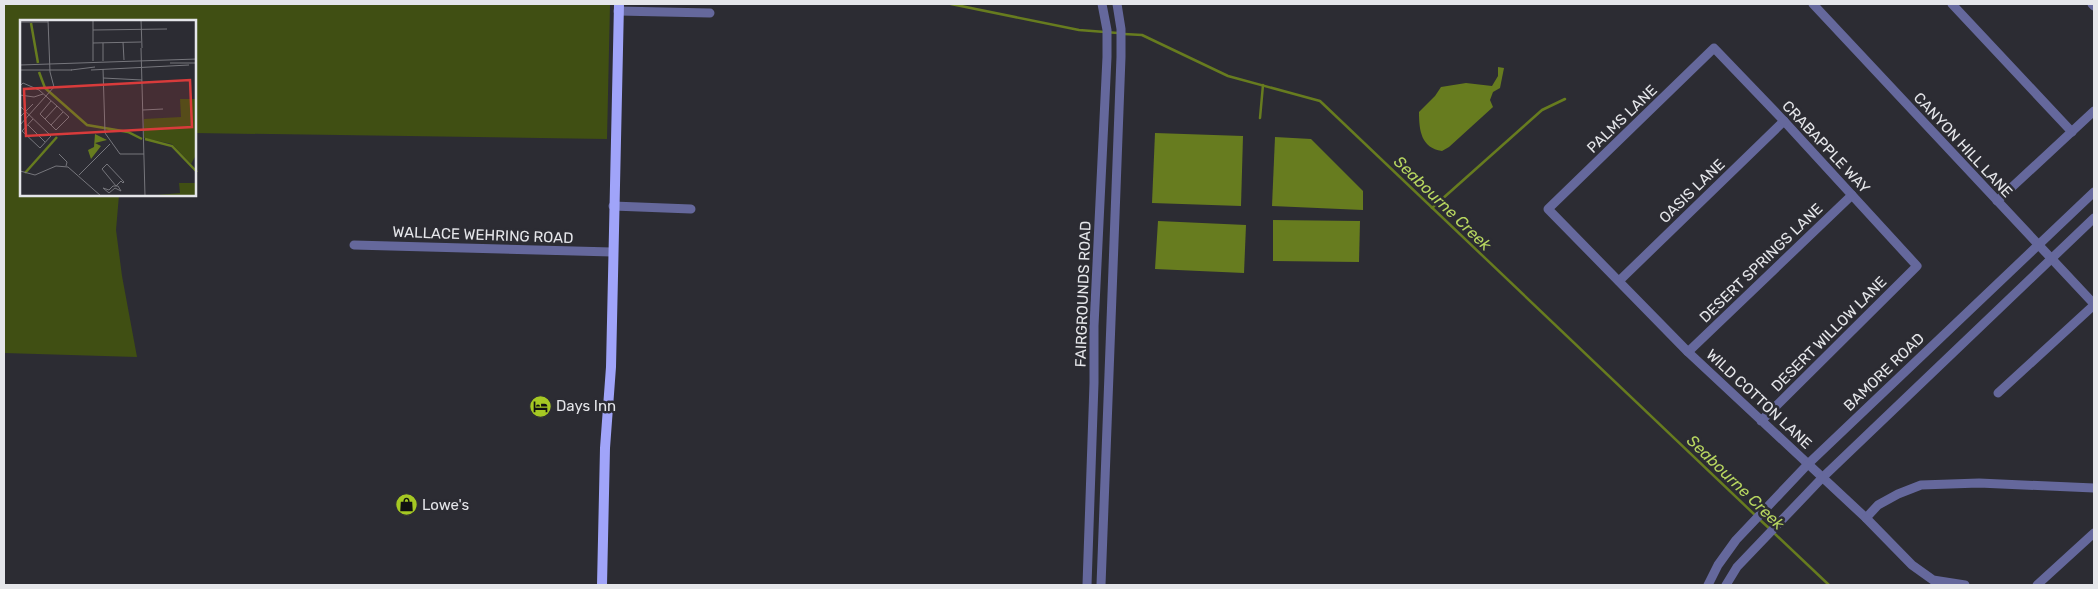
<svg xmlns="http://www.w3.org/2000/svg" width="2098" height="589" viewBox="0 0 2098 589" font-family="Rubik,sans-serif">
  <rect width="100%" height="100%" fill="#2c2c33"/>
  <!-- green -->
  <path fill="#404f13" d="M4,4H610L607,139L195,133V21H21V195H119L116,230L122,276L137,357L4,353Z"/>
  <!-- water -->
  <g fill="#677c1f">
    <path d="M1498,67L1504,68L1500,88L1493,92L1490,100L1493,107L1449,147L1442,151C1421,148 1419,130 1419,112L1435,96L1441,87L1466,83L1492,86L1498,76Z"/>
    <path d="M1155,133L1243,136L1241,206L1152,203Z"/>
    <path d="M1275,137L1311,139L1363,191V210L1272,206Z"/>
    <path d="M1273,220L1360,221L1359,262L1273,261Z"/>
    <path d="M1158,221L1246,225L1244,273L1155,269Z"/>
  </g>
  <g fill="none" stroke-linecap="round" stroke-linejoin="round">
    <!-- stream -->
    <g stroke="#677c1f" stroke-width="2.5">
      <path d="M951,4L1079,30L1118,33"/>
      <path d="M1124,34L1142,35L1228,76L1320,101L1755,515"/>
      <path d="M1260,118L1263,85"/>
      <path d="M1432,208L1542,110L1565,99"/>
      <path d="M1759,519L1770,529"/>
      <path d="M1774,533L1829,585"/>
    </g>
    <!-- minor -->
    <g stroke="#65689c" stroke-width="9">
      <path d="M1813,4L2094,304"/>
      <path d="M1952,4L2072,132"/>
      <path d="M2092,4L2094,6"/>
      <path d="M618,11L710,13"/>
      <path d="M1997,201L2094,111"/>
      <path d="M613,206L691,209"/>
      <path d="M354,245L612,252"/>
      <path d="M1619,281L1784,121"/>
      <path d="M1688,352L1852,195"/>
      <path d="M1998,393L2094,305"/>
      <path d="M1761,421L1917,266L1784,121L1714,48L1548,209L1688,352L1866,518L1912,565L1933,580L1965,585"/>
      <path d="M1866,518L1878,505L1898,494L1921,485L1979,483L2094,488"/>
      <path d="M1087,585L1094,383V326L1107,57V30L1102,4"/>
      <path d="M1101,585L1121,57V29L1117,4"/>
      <path d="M1708,585L1718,565L1736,540L1808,464L2094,192"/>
      <path d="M1726,585L1737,567L1822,478L2094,218"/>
      <path d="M2037,585L2094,533"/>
    </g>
    <!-- major -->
    <path stroke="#a0a4f9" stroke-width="10" d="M602,585L605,448L611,367L619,4"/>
  </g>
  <!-- icons -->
  <defs>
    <symbol id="hotel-disc" viewBox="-11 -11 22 22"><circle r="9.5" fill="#a5c823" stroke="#2c2c33"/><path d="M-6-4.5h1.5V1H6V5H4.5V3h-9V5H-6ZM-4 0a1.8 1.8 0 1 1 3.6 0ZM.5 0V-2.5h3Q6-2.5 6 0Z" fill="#111"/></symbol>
    <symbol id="shop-disc" viewBox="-11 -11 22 22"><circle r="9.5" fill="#a5c823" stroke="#2c2c33"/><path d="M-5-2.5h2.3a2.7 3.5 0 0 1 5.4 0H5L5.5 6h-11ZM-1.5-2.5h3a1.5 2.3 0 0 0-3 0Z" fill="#111"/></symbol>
  </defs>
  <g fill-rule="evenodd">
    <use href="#hotel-disc" x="528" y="394" width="25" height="25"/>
    <use href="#shop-disc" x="394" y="492" width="25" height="25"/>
  </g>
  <g text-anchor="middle" stroke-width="5" stroke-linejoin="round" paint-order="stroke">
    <!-- street labels -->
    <g font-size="15" fill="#e5e6ea" stroke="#2c2c33">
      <text transform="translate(1622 119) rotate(-44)" y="5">PALMS LANE</text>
      <text transform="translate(1963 145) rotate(47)" y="5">CANYON HILL LANE</text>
      <text transform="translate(1826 147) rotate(47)" y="5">CRABAPPLE WAY</text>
      <text transform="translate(1692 191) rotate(-44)" y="5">OASIS LANE</text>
      <text transform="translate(483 235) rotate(2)" y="5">WALLACE WEHRING ROAD</text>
      <text transform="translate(1761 263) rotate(-44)" y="5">DESERT SPRINGS LANE</text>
      <text transform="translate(1083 294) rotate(-88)" y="5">FAIRGROUNDS ROAD</text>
      <text transform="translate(1829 334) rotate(-45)" y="5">DESERT WILLOW LANE</text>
      <text transform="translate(1884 372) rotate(-44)" y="5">BAMORE ROAD</text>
      <text transform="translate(1759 399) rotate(43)" y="5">WILD COTTON LANE</text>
    </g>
    <!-- poi labels -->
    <g font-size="15" fill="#e5e6ea" stroke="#2c2c33" text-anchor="start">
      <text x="556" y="411">Days Inn</text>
      <text x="422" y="510">Lowe's</text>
    </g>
    <!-- water labels -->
    <g font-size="16" font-style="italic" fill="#b8d760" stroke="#2c2c33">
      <text transform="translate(1443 203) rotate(44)" y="6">Seabourne Creek</text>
      <text transform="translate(1736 482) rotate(44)" y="6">Seabourne Creek</text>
    </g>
  </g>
  <!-- overview -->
  <g transform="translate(20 20)">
    <rect width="176" height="176" fill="#2c2c33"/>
    <path d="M159,163H176V176H126L160,173Z" fill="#404f13"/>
    <path d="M160,79H176V135L171,144L152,124L124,118V99L161,97Z" fill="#404f13"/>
    <path d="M75,114L87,120L75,123L81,126L71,139L68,130L74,127Z" fill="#677c1f"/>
    <path fill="none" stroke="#677c1f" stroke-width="2.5" d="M11,3L18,43M19,52L25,68L67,105L108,112L122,119M125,119L152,126L177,152M5,153L37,117"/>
    <path fill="none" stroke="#76767c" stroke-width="1" d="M73,0V41M121,0L122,28M0,2H28M73,10L147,9M103,22L104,40M73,23L121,22M83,23V41M121,28L125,176M150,43H177M0,45L177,39M83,49L85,113L100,134H124M0,50H52M51,50L75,47M71,50L169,45M83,58L122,60M0,66L3,63L19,70L37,86L49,97L36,110L20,94L31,81M0,75L14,77L23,74M0,86L31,116L20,128L2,111L13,99M123,90L143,89M0,97L13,84M25,99L37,86M0,105L34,67L30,52L28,0M8,105L25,122M31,105L43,92M39,134L47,142L46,146M87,144L104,162L103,163L101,161L96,166L82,149ZM0,151L15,155L36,146L48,147L81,176M59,155L90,124M93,166H98L101,171L95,168L89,173L83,168L89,170Z"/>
    <path fill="#d83b3b" fill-opacity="0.15" stroke="#d83b3b" stroke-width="2.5" d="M170,60L172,107L6,116L4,69Z"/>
    <rect width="176" height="176" fill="none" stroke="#e5e6ea" stroke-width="2.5"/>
  </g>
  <!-- border -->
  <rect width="2098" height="589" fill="none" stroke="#e5e6ea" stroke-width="10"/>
</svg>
